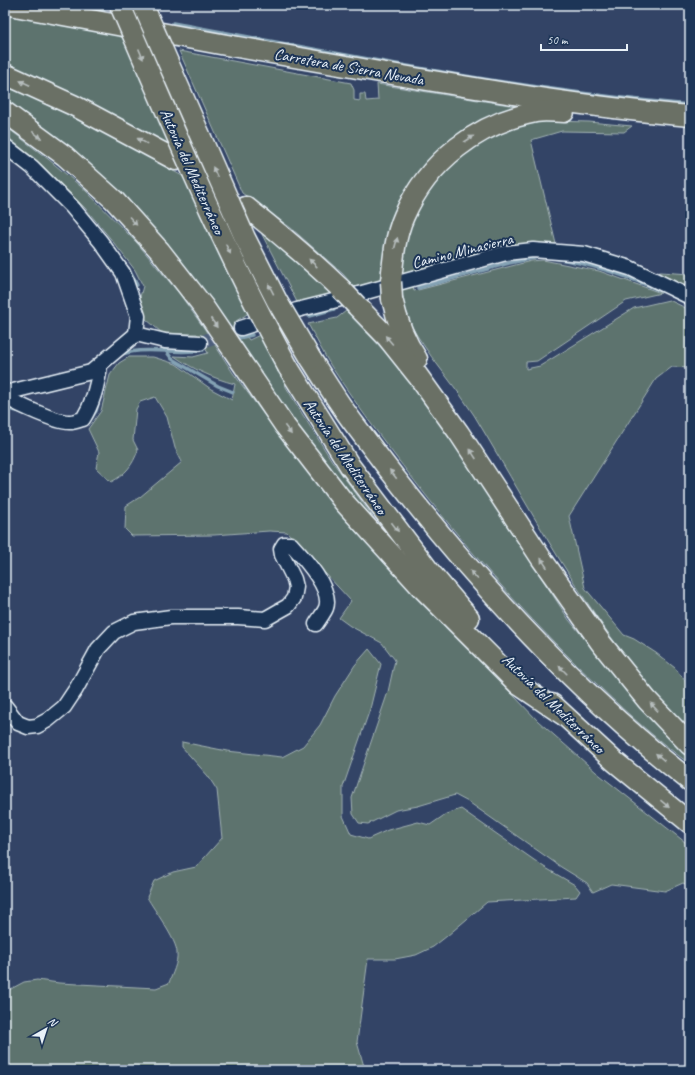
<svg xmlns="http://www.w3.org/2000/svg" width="695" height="1075" viewBox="0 0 695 1075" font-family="Caveat,sans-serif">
  <rect width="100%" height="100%" fill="#346"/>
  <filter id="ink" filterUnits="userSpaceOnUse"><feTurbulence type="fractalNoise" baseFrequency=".025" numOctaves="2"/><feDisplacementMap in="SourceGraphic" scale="8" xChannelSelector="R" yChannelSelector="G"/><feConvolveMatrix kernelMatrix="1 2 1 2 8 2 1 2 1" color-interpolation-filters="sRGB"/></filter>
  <g filter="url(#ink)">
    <!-- green -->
    <g fill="#5d736e" stroke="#a2b2b3">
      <path d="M5,15L127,36L174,149C119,118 63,89 5,63Z"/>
      <path d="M179,51L351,83L354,90V100L360,101V94H365L366,101L378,100L377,84L522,107L451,142L382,283L355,288L343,274L291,228L242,193Z"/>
      <path d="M5,85L82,121L186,178L249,313L236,321L249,340L262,334L281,370L286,387L301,412L332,461L396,548L333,478L186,270L12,104L5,101Z"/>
      <path d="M550,121L589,122L632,126L624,132L562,131L531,140L556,244L490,247L460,261L399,279L408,227L421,202L441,176L462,153L484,138L523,124Z"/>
      <path d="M5,126L48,159L86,191L137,243L178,292L204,328L233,373L265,416L311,475L338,512L416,597L445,624L538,721L596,772L690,846V886L683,883L665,891L611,884L593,892L587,883L561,867L470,803L455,795L418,806L396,810L368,824L359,823L353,814L352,798L388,692L395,660L382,643L350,626L339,618L351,601L287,532L269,531L214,535L132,536L125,529L126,506L140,497L182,462L175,448L167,417L155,397L140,402L136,409L133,440L138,450C133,465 125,475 111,482L96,468L99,452L88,429L101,411L110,375L119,363L129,357H153L176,364L211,389L232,400L235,384C212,378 193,369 174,356L193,357L208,353L197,334L162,333L146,319L140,297L143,286L135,270L110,238L85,208L41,164L5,135Z"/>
      <path d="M256,223L340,297L297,302Z"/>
      <path d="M543,260L599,271L661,293L626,301L537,361L526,362V369L540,366L634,308L669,300L690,310V368L672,367L656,379L569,516L585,588L624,635L634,639L656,653L675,668L690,687V730C599,641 539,523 474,415C457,388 435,364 418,337C409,324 404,304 400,289L413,286L414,291L531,261Z"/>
      <path d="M661,272L690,274V290L655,273Z"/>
      <path d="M346,311L393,360L427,404L449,435L569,620L635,699L690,757V764C658,741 629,715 601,688C538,629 481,565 428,498C394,455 361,412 331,366C323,353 316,338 308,324L337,318Z"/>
      <path d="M369,649L381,664L370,709L343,787V816L351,834L368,839L388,830L418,822L430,825L446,814L461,809L544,867L575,885L580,891L576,897L487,902L447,936L433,947L416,955L395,959H368L357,1042L365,1070H5V994L7,991L24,982L37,980L59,983L156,988L169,983C172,974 178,963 177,953C177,940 154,910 147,897L154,881L173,872L196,867L222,838L217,790L208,776L182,747V742L227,751L282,757L303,746L320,725L335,696L355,665Z"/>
    </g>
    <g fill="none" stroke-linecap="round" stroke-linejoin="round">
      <!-- stream -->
      <g stroke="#84a2b4" stroke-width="3.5">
        <path d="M79,5L105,11"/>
        <path d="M173,23C344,54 516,90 690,105"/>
        <path d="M553,258C593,264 625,275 661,291"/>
        <path d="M128,268L137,285"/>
        <path d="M418,288L509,263L539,257"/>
        <path d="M670,295L690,305"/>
        <path d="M309,316L334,309"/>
        <path d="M234,339L252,335"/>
        <path d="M164,348L172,359L218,386L233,392"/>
        <path d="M119,356C137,345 179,355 203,350"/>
        <path d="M5,408L21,412"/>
        <path d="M91,418L96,411L98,404"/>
      </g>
      <!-- minor-tunnel -->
      <path stroke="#4e5e7c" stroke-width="14" stroke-dasharray="14 7" stroke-linecap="butt" d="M200,343L241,328"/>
      <defs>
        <g id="minor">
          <path d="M5,146L32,167L72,207L101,242L123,273L138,316L136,334"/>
          <path d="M241,328L297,310L337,300L506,253L533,250L584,254L630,268L690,297"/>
          <path d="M136,334L165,341L200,343"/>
          <path d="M5,393L91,372L136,334"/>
          <path d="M5,397C17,404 57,423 70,422C74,422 79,420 83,419C93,403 98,383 100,365"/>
          <path d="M5,706L18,723L28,727L37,726L48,720L64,707L76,689L98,649L114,632L134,622L171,617H238L265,619L279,611L288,606L294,598L296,587L294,579L282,555L281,549L284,544H291C303,557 333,589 326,608C324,613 319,619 316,624"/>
        </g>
        <g id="highway">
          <path d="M9,5C131,28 252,50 374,71C479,89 584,107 690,116"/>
          <path d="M5,74L73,105L176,160"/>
          <path d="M5,112L65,156L114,200L160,251L203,306L285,426L343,501L420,586L519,685L562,714"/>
          <path d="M246,207C279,233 311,260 341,289"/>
          <path d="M391,282C393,260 395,236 404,216C428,161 478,123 536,112C545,110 555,112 564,112"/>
          <path d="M392,299C397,321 404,340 417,359"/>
          <path d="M357,306L387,337L418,376L459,433L541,558L601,643L647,700L690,745"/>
          <path d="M311,359C325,381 339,404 355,425C452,556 561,680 690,781"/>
          <path d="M288,367L350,466L430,572L469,618"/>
          <path d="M552,704L614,761L690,823"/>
        </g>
      </defs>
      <!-- minor casing -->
      <use href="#minor" stroke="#e8f1f8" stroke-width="17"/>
      <!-- highway casing -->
      <use href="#highway" stroke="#e8f1f8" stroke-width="23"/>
      <!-- minor -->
      <use href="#minor" stroke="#1d3557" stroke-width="14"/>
      <!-- highway -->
      <use href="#highway" stroke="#6b7065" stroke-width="20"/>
      <defs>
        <g id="highway-bridge">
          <path d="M120,5C173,127 224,250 288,367"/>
          <path d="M143,5L245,238L277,301L311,359"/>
          <path d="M391,282L392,299"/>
          <path d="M341,289L357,306"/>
        </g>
      </defs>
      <!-- highway-bridge casing -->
      <use href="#highway-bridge" stroke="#e8f1f8" stroke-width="23" stroke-linecap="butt"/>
      <!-- highway-bridge -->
      <use href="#highway-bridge" stroke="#6b7065" stroke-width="20"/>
    </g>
    <!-- one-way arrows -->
    <defs><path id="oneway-solid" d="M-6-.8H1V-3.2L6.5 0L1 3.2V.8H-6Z"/></defs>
    <g fill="#b6bdbd">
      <use href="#oneway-solid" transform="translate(141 54) rotate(67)"/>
      <use href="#oneway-solid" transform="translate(25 83) rotate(-156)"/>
      <use href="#oneway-solid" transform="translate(37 135) rotate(37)"/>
      <use href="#oneway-solid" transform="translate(469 139) rotate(-33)"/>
      <use href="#oneway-solid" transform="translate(142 141) rotate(-151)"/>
      <use href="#oneway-solid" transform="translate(215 172) rotate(-114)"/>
      <use href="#oneway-solid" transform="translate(133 221) rotate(48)"/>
      <use href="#oneway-solid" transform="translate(396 243) rotate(-75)"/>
      <use href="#oneway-solid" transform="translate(228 249) rotate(64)"/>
      <use href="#oneway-solid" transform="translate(313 263) rotate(-136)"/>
      <use href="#oneway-solid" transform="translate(271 289) rotate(-117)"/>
      <use href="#oneway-solid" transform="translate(214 323) rotate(55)"/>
      <use href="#oneway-solid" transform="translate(389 340) rotate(-130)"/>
      <use href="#oneway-solid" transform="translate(288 430) rotate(53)"/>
      <use href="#oneway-solid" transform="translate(473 454) rotate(-123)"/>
      <use href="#oneway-solid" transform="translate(393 474) rotate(-128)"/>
      <use href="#oneway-solid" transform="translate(395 527) rotate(53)"/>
      <use href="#oneway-solid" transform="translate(544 563) rotate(-124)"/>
      <use href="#oneway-solid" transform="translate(474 575) rotate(-132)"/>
      <use href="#oneway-solid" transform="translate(563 670) rotate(-135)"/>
      <use href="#oneway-solid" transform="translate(654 707) rotate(-133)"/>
      <use href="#oneway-solid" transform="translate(660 757) rotate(-140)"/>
      <use href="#oneway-solid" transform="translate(665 804) rotate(40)"/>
    </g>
  </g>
  <g text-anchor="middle" stroke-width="4" stroke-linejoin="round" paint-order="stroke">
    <!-- street labels -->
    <g font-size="16" fill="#e8f1f8" stroke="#1d3557">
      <text transform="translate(349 66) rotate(10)" y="6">Carretera de Sierra Nevada</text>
      <text transform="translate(193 171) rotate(66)" y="6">Autovía del Mediterráneo</text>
      <text transform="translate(462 250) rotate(-14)" y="6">Camino Minasierra</text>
      <text transform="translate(346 456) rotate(56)" y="6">Autovía del Mediterráneo</text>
      <text transform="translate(554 703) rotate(44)" y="6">Autovía del Mediterráneo</text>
    </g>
  </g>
  <!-- margin -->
  <rect width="695" height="1075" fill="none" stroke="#1d3557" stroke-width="20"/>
  <rect x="10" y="10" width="675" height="1055" fill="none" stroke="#e8f1f8" stroke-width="1.5" filter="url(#ink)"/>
  <!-- north arrow -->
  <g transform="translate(46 1029) rotate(39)" stroke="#1d3557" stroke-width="3" paint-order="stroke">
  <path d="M0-3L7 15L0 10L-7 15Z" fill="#e8f1f8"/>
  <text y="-6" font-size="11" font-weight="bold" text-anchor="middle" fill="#e8f1f8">N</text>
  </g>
  <!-- scale -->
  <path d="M541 44v6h86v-6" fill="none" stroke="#e8f1f8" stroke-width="2"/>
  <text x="547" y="44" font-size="12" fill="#e8f1f8" stroke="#1d3557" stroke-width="3" paint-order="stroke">50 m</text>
</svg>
